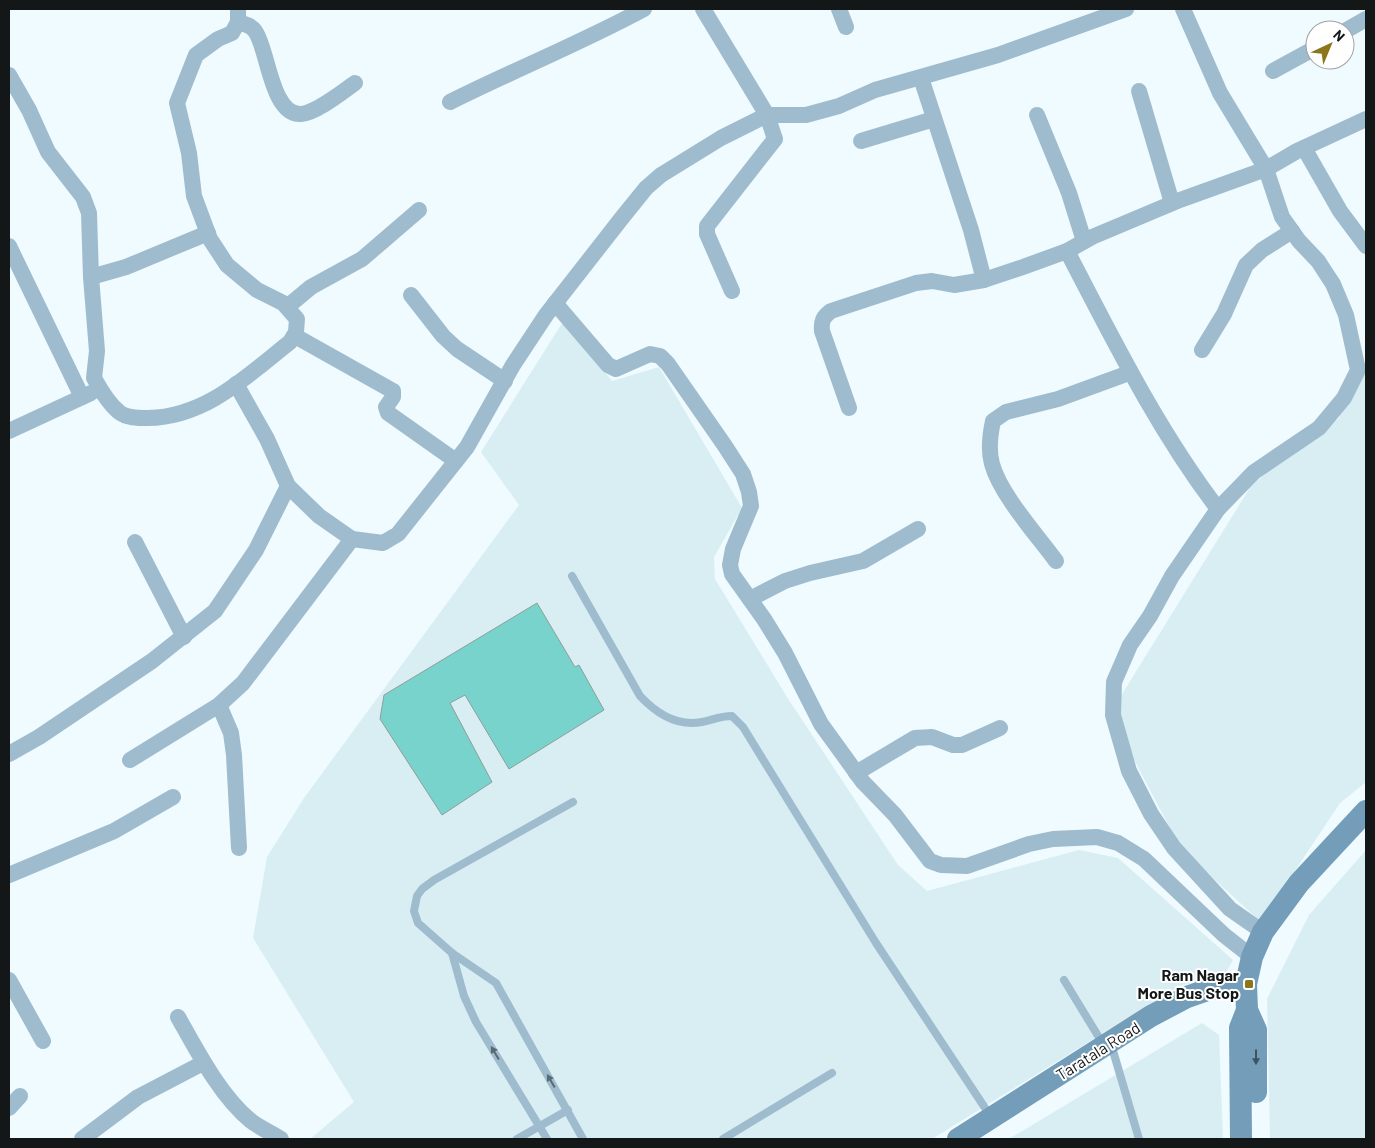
<svg xmlns="http://www.w3.org/2000/svg" width="1375" height="1148" viewBox="0 0 1375 1148" font-family="Barlow,sans-serif">
  <rect width="100%" height="100%" fill="#effbfe"/>
  <!-- built -->
  <g fill="#d9eef3">
    <path d="M564,320L612,381L659,367L742,508L714,557L715,579L787,697L898,865L927,891L1079,850L1118,858L1233,960L1224,976L1179,986L932,1139H310L354,1102L253,938L267,857L304,798L519,505L481,452Z"/>
    <path d="M1366,364V782L1340,803L1261,922L1181,849L1120,733L1119,699L1251,486L1290,451L1339,418L1361,369Z"/>
    <path d="M1366,850V1139H1270L1267,999L1309,915Z"/>
    <path d="M1202,1023L1219,1035L1223,1139H1009Z"/>
  </g>
  <!-- building -->
  <path fill="#77d3cb" stroke="#919d9b" d="M537,603L575,667L579,665L604,710L509,769L465,695L450,703L492,782L442,815L380,719L384,695Z"/>
  <g fill="none" stroke-linecap="round" stroke-linejoin="round">
    <!-- lane -->
    <g stroke="#9fbcce" stroke-width="8">
      <path d="M572,576L640,696C656,713 677,727 702,722C712,720 720,716 732,716L743,727L876,943L991,1117"/>
      <path d="M573,802L434,880L422,889L417,896L414,911L418,923L452,953L496,983L583,1139"/>
      <path d="M452,953L464,996L476,1022L547,1139"/>
      <path d="M1064,980L1103,1044"/>
      <path d="M1111,1044L1139,1139"/>
      <path d="M517,1139L568,1110"/>
      <path d="M723,1139L832,1073"/>
    </g>
    <!-- street -->
    <g stroke="#9fbcce" stroke-width="16">
      <path d="M703,9L767,115L775,139L707,226V234L732,291"/>
      <path d="M839,9L846,27"/>
      <path d="M1183,9L1220,93L1266,169L1282,217L1299,241L1318,261L1333,284L1346,315L1358,370L1344,398L1319,428L1254,472L1218,509L1172,576L1150,616L1130,645L1114,682L1113,715L1129,771L1151,814L1174,848L1230,909L1263,932"/>
      <path d="M238,22C244,24 251,25 255,31C268,48 271,116 301,114C316,113 342,92 355,83"/>
      <path d="M1345,31L1366,19"/>
      <path d="M1273,71L1315,48"/>
      <path d="M9,75L29,110L48,152L83,197L89,213L91,277L97,351L94,378C100,389 108,403 119,412C126,418 138,418 148,418C206,417 247,376 290,342L296,332L297,319L283,303L257,290L227,265L210,239L194,196L189,153L177,103L196,55L218,39L232,33L238,22V9"/>
      <path d="M921,78L971,230L984,280"/>
      <path d="M1139,91L1172,203"/>
      <path d="M450,102C514,70 581,43 644,9"/>
      <path d="M1037,115L1069,193L1084,241"/>
      <path d="M861,141L934,119"/>
      <path d="M1304,148L1340,211L1366,246"/>
      <path d="M9,246L82,397"/>
      <path d="M1067,251C1113,339 1157,429 1218,509"/>
      <path d="M91,277L126,267L208,233"/>
      <path d="M411,295L443,336L457,349L505,381"/>
      <path d="M555,303L608,365L616,369L650,354L660,356L668,364L725,446L743,474L749,492L751,506L733,549L730,565L732,574L764,619L785,653L821,724L863,782L895,815L930,861L941,865L967,866L1029,844L1053,839L1097,837L1118,843L1144,859L1224,935L1252,957"/>
      <path d="M287,307L311,287L362,259L419,210"/>
      <path d="M295,336L393,391V397L386,407L388,413L456,461"/>
      <path d="M1202,350L1224,314L1246,265L1262,250L1292,231"/>
      <path d="M236,384L267,439L288,486L319,516L352,539L383,543L398,534L467,447L513,365L546,315L621,219L646,188L661,175L721,138L767,115H806L839,106L875,90L998,55L1126,9"/>
      <path d="M849,408L822,331C821,321 823,317 831,311L916,283L932,281L954,285L984,280L1023,267L1067,251L1092,237L1180,200L1266,169L1297,151L1366,119"/>
      <path d="M9,431L91,393"/>
      <path d="M135,542L184,637"/>
      <path d="M1056,561C1037,535 1000,494 992,464C988,450 990,435 993,421L1006,412L1058,399L1129,373"/>
      <path d="M750,599L785,581L810,573L863,561L918,529"/>
      <path d="M219,705L231,733L234,755L239,848"/>
      <path d="M9,754L39,737L152,661L215,611L256,550L288,486"/>
      <path d="M130,760L219,705L243,683L352,539"/>
      <path d="M856,773L915,738L932,737L953,745H962L1000,728"/>
      <path d="M9,875L114,831L173,797"/>
      <path d="M9,980L43,1041"/>
      <path d="M178,1017C197,1051 221,1097 251,1121C260,1128 272,1133 281,1139"/>
      <path d="M9,1108L20,1096"/>
      <path d="M82,1139L138,1097L203,1063"/>
    </g>
    <!-- secondary -->
    <g stroke="#739db8" stroke-width="22">
      <path d="M1247,1010L1256,1030V1092"/>
      <path d="M958,1139L1151,1016L1187,997L1210,989L1246,984"/>
      <path d="M1241,1139L1240,1028L1247,1010L1246,984L1252,957L1263,932L1299,883L1366,811"/>
    </g>
  </g>
  <!-- one-way arrows -->
  <defs><path id="oneway-solid" d="M-6-.8H1V-3.2L6.5 0L1 3.2V.8H-6Z" transform="scale(1.25)"/></defs>
  <g fill="#596a73">
    <use href="#oneway-solid" transform="translate(495 1053) rotate(-121)"/>
    <use href="#oneway-solid" transform="translate(551 1081) rotate(-120)"/>
  </g>
  <use fill="#3e5360" href="#oneway-solid" transform="translate(1256 1057) rotate(90)"/>
  <!-- markers -->
  <rect fill="#8c761b" stroke="#fff" stroke-width="2" x="1244" y="979" width="10" height="10" rx="2.5"/>
  <g text-anchor="middle" stroke-width="4" stroke-linejoin="round" paint-order="stroke">
    <!-- poi labels -->
    <g font-size="16" font-weight="bold" fill="#131718" stroke="#fff" text-anchor="end">
      <text x="1239" y="981">Ram Nagar<tspan x="1239" dy="18">More Bus Stop</tspan></text>
    </g>
    <!-- street labels -->
    <g font-size="16" fill="#131718" stroke="#fff">
      <text transform="translate(1098 1051) rotate(-32)" y="6">Taratala Road</text>
    </g>
  </g>
  <!-- border -->
  <rect width="1375" height="1148" fill="none" stroke="#131718" stroke-width="20"/>
  <!-- north arrow -->
  <g transform="translate(1330 45) rotate(44)"><circle r="24" fill="#ffffff" stroke="#a1a2a3"/>
  <path d="M0-4L9 19L0 12L-9 19Z" fill="#8c761b"/>
  <text y="-8" font-size="14" font-weight="bold" text-anchor="middle" fill="#131718">N</text>
  </g>
</svg>
